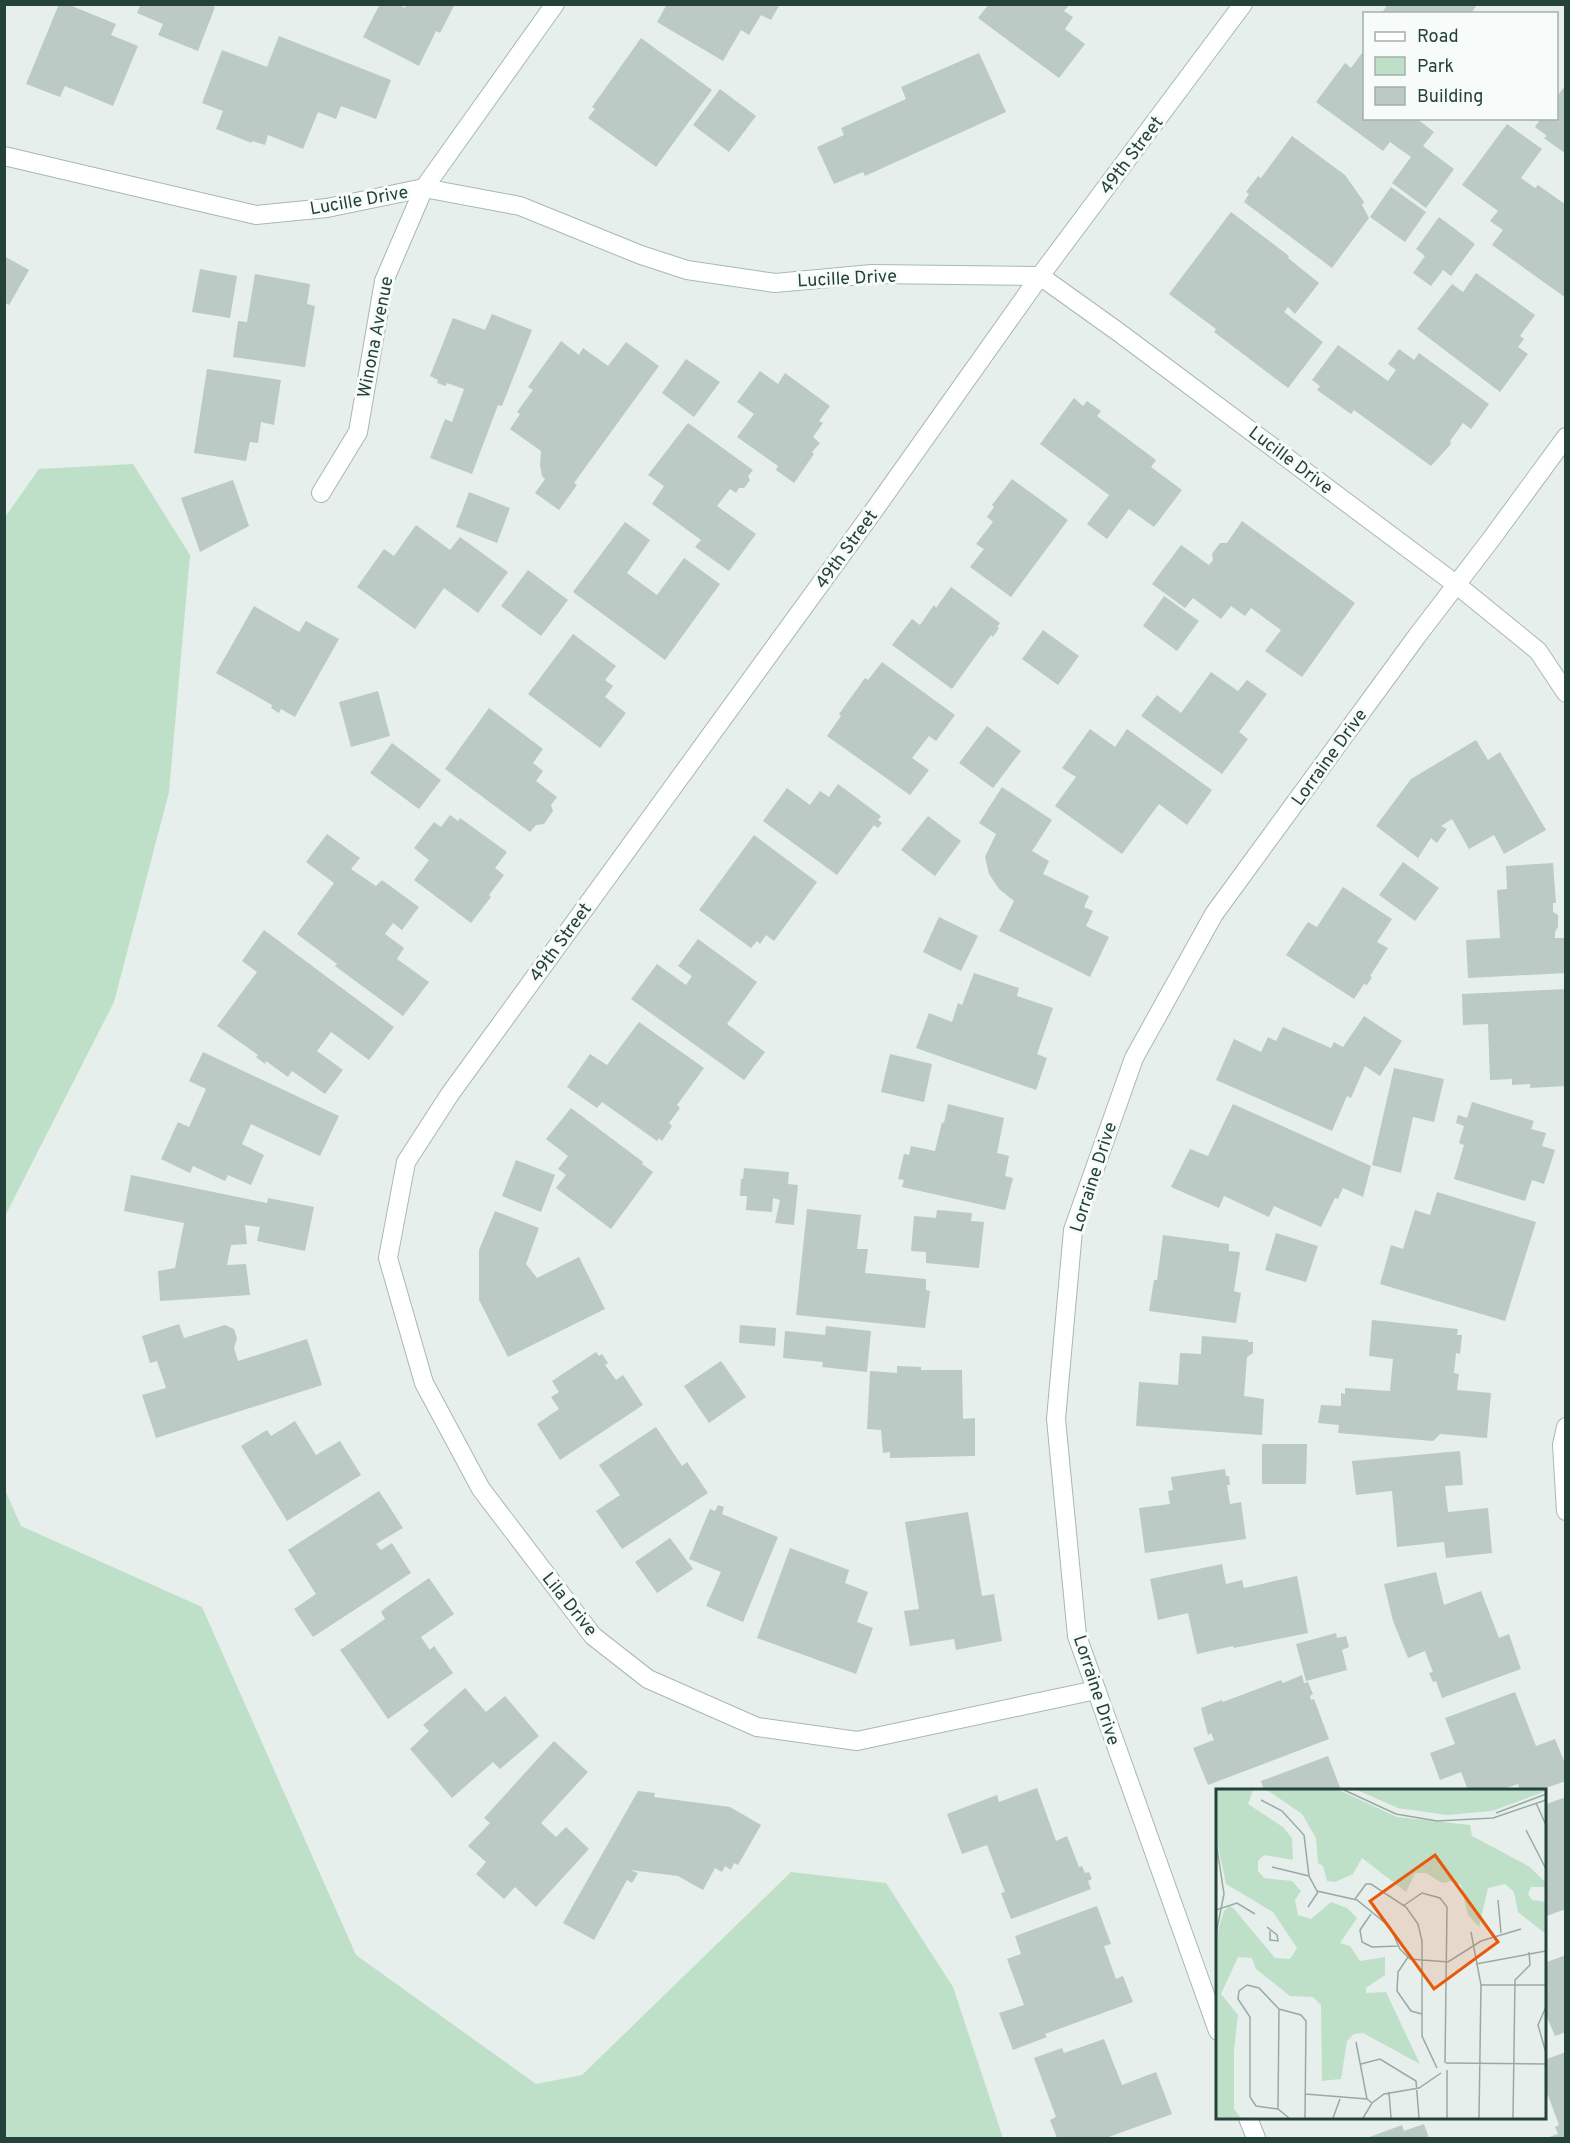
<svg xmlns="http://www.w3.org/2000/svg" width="1570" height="2143" viewBox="0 0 1570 2143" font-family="Overpass,sans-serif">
  <rect width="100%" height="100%" fill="#e6efeb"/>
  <!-- green -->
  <g fill="#bfe0c8">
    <path d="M133,464L190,555L169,792L114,1002L5,1216V517L39,469Z"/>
    <path d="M5,1490L21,1526L202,1607L356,1955L536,2084L582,2075L791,1872L886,1883L953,1987L1003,2138H5Z"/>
  </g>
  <!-- building -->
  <g fill="#bbcac4">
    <path d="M59,4H67L116,24L111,35L138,46L113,106L65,86L60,97L26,84Z"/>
    <path d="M141,4H207L215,7L198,51L158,35L163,24L137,13Z"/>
    <path d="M380,4H398L405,8L407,4H455L440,33L436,31L419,66L363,37Z"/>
    <path d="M667,4H780L771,20L761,15L749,35L741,30L723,61L657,22Z"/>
    <path d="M1388,4H1477L1471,14H1381Z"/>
    <path d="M988,5H1069L1064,11L1073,17L1065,29L1085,44L1059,78L978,18Z"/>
    <path d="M279,36L391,80L376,119L341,106L336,119L318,112L303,149L268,135L265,145L252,141V143L216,129L223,111L202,103L222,50L267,67Z"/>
    <path d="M641,38L712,90L656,167L588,118L595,109L592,107Z"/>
    <path d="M979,53L1006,112L865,176L863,172L834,184L817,147L844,135L841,128L906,99L901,87Z"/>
    <path d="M1362,53L1364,54V118H1416L1434,132L1423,146L1454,169L1426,208L1392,183L1411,157L1390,142L1383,151L1316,102L1345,63L1351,68Z"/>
    <path d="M1566,85V154L1544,138L1547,136L1535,127L1541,118H1556V97Z"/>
    <path d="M720,89L756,116L729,152L693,125Z"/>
    <path d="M1507,124L1542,149L1521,178L1535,188L1538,185L1566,205V298L1492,245L1503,230L1490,221L1498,211L1462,185Z"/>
    <path d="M1292,136L1345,175L1364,202L1362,205L1369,218L1332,268L1244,202L1249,194L1246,192L1258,176L1261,178Z"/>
    <path d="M1391,187L1426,212L1405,242L1370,217Z"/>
    <path d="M1231,212L1289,256L1288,258L1319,283L1295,314L1288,307L1284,312L1323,342L1288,388L1214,332L1216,329L1169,294Z"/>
    <path d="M1439,217L1475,244L1451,276L1443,270L1431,286L1413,273L1425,256L1416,249Z"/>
    <path d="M4,256L29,270L9,305L4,302Z"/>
    <path d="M200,269L237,276L230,318L192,312Z"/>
    <path d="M1476,273L1535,315L1520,336L1524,339L1518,347L1528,354L1500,392L1417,329L1452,284L1463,292Z"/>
    <path d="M255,274L310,284L307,304L315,306L305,367L233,357L238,321L247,322Z"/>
    <path d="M492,314L532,330L502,406L498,405L472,474L430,458L445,419L452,422L464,389L447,383L446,386L437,383L438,380L430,376L453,318L485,330Z"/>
    <path d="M561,341L579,355L583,348L608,366L626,342L659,366L574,483L577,485L559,510L535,493L545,479L542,476L540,465L541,451L510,429L520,414L517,412L533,390L528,387Z"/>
    <path d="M1338,345L1388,381L1396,370L1388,364L1399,349L1414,360L1419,353L1489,404L1471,429L1463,423L1450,441L1451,444L1431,466L1354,410L1351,414L1317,390L1320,386L1312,380Z"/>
    <path d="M686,359L720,382L694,417L662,393Z"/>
    <path d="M207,369L281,380L274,425L261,422L258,443L250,442L246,461L194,453Z"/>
    <path d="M760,371L778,384L785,373L830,406L819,421L823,423L813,437L820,443L812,452L814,454L794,483L776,470L778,466L737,437L754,414L737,402Z"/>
    <path d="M1074,398L1083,406L1087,401L1101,411L1097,416L1156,460L1151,467L1182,490L1154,527L1129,509L1107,539L1087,524L1109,495L1040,444Z"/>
    <path d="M688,423L753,470L748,476L750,480L744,488H739L736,493L730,489L717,506L756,534L729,571L695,547L701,540L652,504L664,486L648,475Z"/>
    <path d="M1012,479L1068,520L1011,597L970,567L984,549L976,544L993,522L987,517L994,507L992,505Z"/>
    <path d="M233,480L249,526L200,552L181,498Z"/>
    <path d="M469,492L510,508L497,543L456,527Z"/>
    <path d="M1242,521L1355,603L1302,677L1265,651L1281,630L1251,608L1245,616L1231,606L1221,619L1193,598L1185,608L1152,584L1181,545L1209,565L1213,560L1212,554L1220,543H1227Z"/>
    <path d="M625,522L650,540L627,573L657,595L684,558L720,584L665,660L573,592Z"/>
    <path d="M416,525L450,550L460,537L508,572L478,613L444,588L415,629L357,587L384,549L394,556Z"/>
    <path d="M528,570L568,600L541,636L501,606Z"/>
    <path d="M951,587L1000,623L997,627L999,628L993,637L991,635L952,689L892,645L912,619L920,625L934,605L936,608Z"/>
    <path d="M1164,596L1199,621L1177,651L1143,626Z"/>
    <path d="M254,606L299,632L306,621L339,639L295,717L281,709L279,713L271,708L272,705L216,673Z"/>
    <path d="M1043,630L1079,656L1058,685L1022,659Z"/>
    <path d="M573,634L616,666L605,680L613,686L605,697L626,713L600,748L528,694Z"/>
    <path d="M882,662L955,715L936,741L929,736L912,758L929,770L910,795L827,736L841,716L839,714L865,678L868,680Z"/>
    <path d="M1211,672L1238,691L1247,680L1267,694L1239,732L1248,739L1222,774L1141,716L1157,695L1181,713Z"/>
    <path d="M378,691L390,736L351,747L339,702Z"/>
    <path d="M489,708L543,749L533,763L543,771L536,781L557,797L551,805L553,811L544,824L536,825L530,832L445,769Z"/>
    <path d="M987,726L1021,751L993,788L959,763Z"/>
    <path d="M1090,729L1115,747L1127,729L1212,790L1187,825L1159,804L1122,854L1055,806L1076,777L1062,768Z"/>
    <path d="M1476,740L1488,760L1500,752L1546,830L1504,854L1494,835L1469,849L1452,819L1441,826L1447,829L1437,843L1431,838L1418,858L1376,826L1411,779Z"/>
    <path d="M392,743L441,780L419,809L370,773Z"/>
    <path d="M838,784L881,816L878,820L882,823L878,828L874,825L837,875L763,821L787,788L810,805L820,791L829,797Z"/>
    <path d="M1002,787L1052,820L1032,851L1049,861L1043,874L1089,896L1084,907L1093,911L1086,926L1109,937L1090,977L999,931L1014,901L999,889L989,874L985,857L996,834L979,823Z"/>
    <path d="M450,815L458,821L460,818L507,852L495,868L504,875L489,895L491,897L471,923L414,880L429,860L414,848L434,822L441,827Z"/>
    <path d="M928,816L961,841L935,876L901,850Z"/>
    <path d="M327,834L360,858L351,869L376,886L382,880L419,907L402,930L393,923L385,934L404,948L397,959L429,982L403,1016L335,966L337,964L297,934L334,883L306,862Z"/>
    <path d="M754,835L817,882L774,941L766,935L760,944L757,941L751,948L699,910Z"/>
    <path d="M1403,862L1439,888L1415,921L1379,895Z"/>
    <path d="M1553,863L1556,903H1553V912L1558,915V927L1555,932V938H1566V973L1468,978L1466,940L1500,938L1497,890L1507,889L1506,866Z"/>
    <path d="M1343,887L1392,919L1377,942L1388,948L1370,976L1372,977L1367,985L1364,984L1354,999L1286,955L1308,922L1317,927Z"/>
    <path d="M939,917L978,936L961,971L923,952Z"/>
    <path d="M264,930L394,1027L369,1060L331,1032L317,1051L343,1070L325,1094L292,1071L288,1077L266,1061L265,1064L256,1057L258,1055L217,1026L257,972L242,961Z"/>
    <path d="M698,939L757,982L727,1024L765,1052L744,1080L631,999L657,964L686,985L692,976L678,966Z"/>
    <path d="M974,973L1019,988L1017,996L1053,1008L1037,1054L1047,1058L1036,1090L916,1048L929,1013L952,1022L958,1003L962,1005Z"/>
    <path d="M1566,989V1086L1530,1088V1084L1512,1085V1079L1490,1080L1488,1024L1463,1025L1462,994Z"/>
    <path d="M1364,1016L1402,1041L1380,1076L1365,1066L1351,1098L1347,1096L1332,1131L1216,1080L1234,1039L1261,1052L1268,1037L1276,1041L1283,1027L1331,1048L1334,1042L1343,1047Z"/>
    <path d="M639,1022L704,1068L677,1105L680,1108L669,1123L672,1126L662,1141L659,1138L657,1141L602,1102L597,1108L567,1087L590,1054L607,1065Z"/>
    <path d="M203,1052L339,1116L320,1156L251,1124L242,1144L264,1155L251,1185L228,1175L225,1181L193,1166L190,1173L161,1159L178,1122L189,1127L206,1089L189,1081Z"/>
    <path d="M890,1054L932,1064L924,1102L881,1092Z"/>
    <path d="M1394,1068L1444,1079L1434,1122L1413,1117L1401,1173L1372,1165Z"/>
    <path d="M1472,1102L1534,1121L1531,1129L1546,1133L1542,1146L1555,1150L1544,1184L1532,1180L1525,1201L1454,1179L1464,1145L1459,1143L1464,1126L1456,1123L1458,1115L1467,1118Z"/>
    <path d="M948,1104L1004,1118L997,1153L1009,1156L1005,1176L1013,1178L1005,1210L902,1187L904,1180L898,1179L904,1154L909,1155L911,1146L935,1151L942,1122L944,1123Z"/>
    <path d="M1233,1104L1371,1166L1363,1197L1343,1188L1338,1199L1335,1198L1321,1227L1274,1206L1269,1217L1224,1196L1219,1208L1171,1187L1190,1149L1208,1156Z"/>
    <path d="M571,1108L643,1162L642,1164L653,1172L611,1229L556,1188L566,1175L558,1169L568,1156L546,1139Z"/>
    <path d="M516,1160L555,1175L541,1212L502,1196Z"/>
    <path d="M744,1168L789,1172L788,1184L798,1185L794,1225L775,1223L780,1200L773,1198L772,1212L746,1210L747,1196H740L741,1179H743Z"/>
    <path d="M131,1175L267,1203L268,1198L314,1207L305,1251L257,1241L260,1227L245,1225L247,1244L231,1245L227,1265L246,1264L250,1295L160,1301L158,1271L175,1268L184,1223L124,1211Z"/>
    <path d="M1437,1192L1536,1222L1505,1321L1380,1284L1391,1245L1403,1249L1415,1210L1430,1215Z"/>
    <path d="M807,1209L861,1215L857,1249H868L865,1273L926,1279V1290L930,1291L925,1328L796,1315Z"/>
    <path d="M937,1210L972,1213L971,1221L984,1222L979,1268L926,1263V1252L911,1251L914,1216L936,1218Z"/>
    <path d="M495,1211L539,1228L526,1264L537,1278L579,1257L605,1309L508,1357L479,1300V1250Z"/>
    <path d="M1276,1233L1318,1246L1306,1282L1265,1270Z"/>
    <path d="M1163,1235L1229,1244V1251L1240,1252L1234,1291L1241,1293L1236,1323L1149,1311L1154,1280H1157Z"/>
    <path d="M1372,1320L1458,1329L1457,1335H1462L1460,1354L1456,1353L1454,1373L1459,1374L1457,1390L1491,1393L1487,1438L1440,1434L1433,1441L1338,1433L1339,1425L1318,1423L1321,1405L1341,1406V1393L1345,1394V1388L1390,1391L1393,1359L1369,1356Z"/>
    <path d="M179,1324L184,1338L225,1325L234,1329L237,1338L234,1348L238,1361L307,1339L322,1385L156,1438L142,1395L166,1388L157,1361L150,1363L142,1336Z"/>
    <path d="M740,1325L776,1328L775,1346L739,1343Z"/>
    <path d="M826,1326L871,1331L867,1372L822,1367L823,1362L783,1358L785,1331L825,1335Z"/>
    <path d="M1202,1336L1248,1340V1342H1253V1353L1247,1357L1244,1396L1264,1399L1262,1435L1136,1426L1139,1382L1178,1385L1180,1353L1201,1354Z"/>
    <path d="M596,1352L599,1356L602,1354L608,1363L605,1365L616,1380L623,1375L643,1405L560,1460L537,1424L559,1409L551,1397L559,1392L552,1381Z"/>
    <path d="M721,1361L746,1397L709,1423L684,1386Z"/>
    <path d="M897,1366L921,1367V1370H962L963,1419L975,1418V1456L890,1458V1452L883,1453L881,1430L867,1429L870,1371L897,1373Z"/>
    <path d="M295,1421L316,1455L340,1441L361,1475L287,1521L241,1446L267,1430L271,1436Z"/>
    <path d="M656,1427L682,1466L687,1462L708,1493L622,1549L596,1511L620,1495L599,1465Z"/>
    <path d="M1262,1444H1307L1306,1484H1262Z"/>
    <path d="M1460,1451L1463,1485L1445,1486L1448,1512L1488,1508L1492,1553L1446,1558L1444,1542L1397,1547L1392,1491L1356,1495L1352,1461Z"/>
    <path d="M1225,1469L1226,1476H1229L1230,1485H1227L1230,1504L1241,1502L1246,1539L1145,1553L1139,1508L1170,1504L1168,1491L1173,1490L1171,1477Z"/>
    <path d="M379,1491L403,1528L376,1544L381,1550L392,1543L411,1573L313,1637L294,1609L316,1594L288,1550Z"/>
    <path d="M718,1505L724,1507L722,1514L778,1537L743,1622L706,1606L721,1572L689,1559L710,1509L715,1511Z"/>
    <path d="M968,1512L982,1596L994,1594L1002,1641L956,1650L954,1639L910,1646L904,1611L919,1609L905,1522Z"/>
    <path d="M670,1538L693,1569L657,1593L635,1562Z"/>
    <path d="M790,1548L849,1570L845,1583L868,1592L857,1622L873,1628L856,1674L757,1638Z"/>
    <path d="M1222,1564L1226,1584L1242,1580L1244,1588L1297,1576L1308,1633L1234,1648L1233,1646L1197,1654L1188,1613L1158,1620L1150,1579Z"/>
    <path d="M1436,1572L1444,1605L1481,1591L1499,1638L1509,1634L1521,1669L1442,1698L1436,1681L1433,1682L1429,1673L1433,1672L1425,1651L1408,1658L1393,1621L1384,1584Z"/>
    <path d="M429,1578L454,1614L421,1637L430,1650L434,1646L453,1673L388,1719L340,1650L385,1619L381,1612L384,1609Z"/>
    <path d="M1336,1633L1337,1638L1346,1636L1349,1647L1342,1650L1347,1670L1306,1681L1296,1644Z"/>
    <path d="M1302,1675L1304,1683L1308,1682L1313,1694L1310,1696L1311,1700L1314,1699L1329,1739L1208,1785L1193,1748L1214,1740L1211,1733L1208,1735L1201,1708L1222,1700L1223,1702L1281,1680L1283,1683Z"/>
    <path d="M465,1688L486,1712L505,1696L539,1736L500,1769L493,1762L452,1798L410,1749L429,1731L423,1725Z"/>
    <path d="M1515,1692L1536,1746L1555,1739L1566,1766V1781L1540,1790H1520L1518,1784L1500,1790H1468L1461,1772L1440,1780L1430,1753L1455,1744L1445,1718Z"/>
    <path d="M554,1741L588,1772L541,1823L556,1837L566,1827L589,1849L536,1907L515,1887L504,1899L476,1874L486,1862L468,1846L490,1823L484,1818Z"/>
    <path d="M1328,1756L1341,1790H1264L1261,1781Z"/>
    <path d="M1037,1788L1056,1841L1067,1836L1079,1867L1082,1866L1085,1873L1089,1872L1092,1879L1088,1881L1091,1889L1011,1919L1001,1893L1005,1892L987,1845L962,1854L947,1814L997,1795L999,1802Z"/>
    <path d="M638,1791L655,1793L654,1797L730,1807L761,1825L738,1865L734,1863L731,1870L725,1866L722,1872L715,1868L703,1890L678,1876L630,1870L638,1873L632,1883L627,1880L594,1940L563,1923Z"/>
    <path d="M1566,1797V1909L1544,1917V1805Z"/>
    <path d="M1097,1906L1111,1944L1104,1946L1116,1979L1123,1976L1133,2002L1045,2034L1047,2037L1013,2050L999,2013L1024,2005L1007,1959L1021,1954L1015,1936Z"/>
    <path d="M1566,1955V2032L1555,2036L1544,2010V1963Z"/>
    <path d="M1104,2039L1122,2085L1156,2072L1172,2114L1106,2138H1057L1050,2120L1056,2117L1034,2058L1062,2048L1064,2053Z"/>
    <path d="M1566,2052V2138H1546L1558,2134L1555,2127L1559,2125L1548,2095L1544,2096V2060Z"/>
    <path d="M1424,2124L1429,2138H1367L1402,2125L1404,2131Z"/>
  </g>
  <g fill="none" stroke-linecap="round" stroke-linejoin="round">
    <defs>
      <g id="street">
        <path d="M4,156L256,215L327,208L424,188"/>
        <path d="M321,493L358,432L384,281L424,188"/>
        <path d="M1566,1427L1562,1445L1566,1511"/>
        <path d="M1096,1690L857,1741L757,1727L648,1679L593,1636L481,1489L424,1383L388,1258L406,1162L450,1094L877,506L1040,276L1117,331L1457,585L1538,651L1566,693"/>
        <path d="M1218,2031L1077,1636L1056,1419L1073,1230L1134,1058L1214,914L1417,636L1492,538L1566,437"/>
        <path d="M1248,2118L1256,2138"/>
      </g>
      <path id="secondary" d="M555,4L424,188L520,206L641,255L687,270L775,283L872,274L1040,276L1243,4"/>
    </defs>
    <!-- street casing -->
    <use href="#street" stroke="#a8b8b2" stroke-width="20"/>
    <!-- secondary casing -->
    <use href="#secondary" stroke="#a4bbb3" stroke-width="20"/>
    <!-- street -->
    <use href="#street" stroke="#fff" stroke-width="18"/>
    <!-- secondary -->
    <use href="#secondary" stroke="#fff" stroke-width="18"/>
  </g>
  <g text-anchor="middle" stroke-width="6" stroke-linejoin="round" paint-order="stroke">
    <!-- street labels -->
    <g font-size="18" fill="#24423a" stroke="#f7fbf9">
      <text transform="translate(1131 155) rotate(-53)" y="6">49th Street</text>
      <text transform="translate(359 200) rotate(-10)" y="6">Lucille Drive</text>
      <text transform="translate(847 278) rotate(-3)" y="6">Lucille Drive</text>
      <text transform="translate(375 337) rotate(-79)" y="6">Winona Avenue</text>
      <text transform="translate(1291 460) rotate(37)" y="6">Lucille Drive</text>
      <text transform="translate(846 549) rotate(-54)" y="6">49th Street</text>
      <text transform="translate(1329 757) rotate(-54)" y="6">Lorraine Drive</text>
      <text transform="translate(560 942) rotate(-54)" y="6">49th Street</text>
      <text transform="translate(1093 1177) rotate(-72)" y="6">Lorraine Drive</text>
      <text transform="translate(570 1604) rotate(51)" y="6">Lila Drive</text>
      <text transform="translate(1097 1690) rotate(72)" y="6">Lorraine Drive</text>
    </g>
  </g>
  <!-- overview -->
  <g transform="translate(1216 1789)">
    <rect width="330" height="330" fill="#e6efeb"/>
    <path d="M0,1H37L32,15L67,38L76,49L77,71L48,66L42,72V82L48,89L76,92L85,102L79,111L82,126L95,130L115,113L131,119L141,129L124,154L134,157L144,172L169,168V186L150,199V204L170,203L204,275L147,244L138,245L131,252L125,290L106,292L105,216L97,208L74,207L40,180L36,169L22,168L5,205L22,226L18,261V320L24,328L40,329H0V148L8,122L14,117L18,120L59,169L74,170L81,159L57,123L10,95L0,48ZM51,1H123L181,28L254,36L256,47L314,78L330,94V98H315L312,105L316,111L330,113V145L302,123L298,103L289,95L272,99L263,138L252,126L245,96L236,92L226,94L210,84H199L190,103L146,69L137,85L119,93L111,92L107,77L102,74L100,49L86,25ZM141,1H330V2L276,22L231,26L182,19Z" fill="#bfe0c8"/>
    <path fill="none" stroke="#98aaa4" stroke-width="1.5" d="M128,1L180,25L221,32L277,29L330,11M45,11L66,22L88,46L93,87L101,102L141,111L174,138L184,160L194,170L232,173L265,152L305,140M320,14L330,36M280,24L330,5M310,41L330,80M0,53L8,105L0,145M56,78L93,87M139,110L150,95H155L190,118L202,135L206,152V247L221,279M282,111L285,144M187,117L206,104L224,109L231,118L229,274M92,118L102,103M0,121L21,114L39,125M155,125L144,141L146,153L156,158L182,157M51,138L61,146L62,152L54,151V142M255,143L265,196L263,329M192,168L182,183L181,202L195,222L206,225M260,175L330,162M31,196L23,202L22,210L34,228V308L40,317L62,320L73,329M31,196L43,199L63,220L62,320M265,196H330M330,218L322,236L330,264M63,220L85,226L90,232L89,329M140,253L151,310M230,274L330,275M145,275L164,270L200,292L203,329M173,303L175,329M89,305L151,310L156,314M117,329L124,310M147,329L156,314L168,305L203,299L225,284M231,329V281M297,329L299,191L314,176L313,163"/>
    <path fill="#e8590c" fill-opacity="0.15" stroke="#e8590c" stroke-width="3" d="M219,66L282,153L218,200L154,112Z"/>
    <rect width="330" height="330" fill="none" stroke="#24423a" stroke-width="3"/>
  </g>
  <!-- border -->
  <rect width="1570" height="2143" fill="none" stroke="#24423a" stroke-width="12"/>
  <!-- legend -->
  <rect x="1363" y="12" width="195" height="108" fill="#f7fbf9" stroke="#a3b1ad" stroke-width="1.5"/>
  <rect x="1375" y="32" width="30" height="9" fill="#ffffff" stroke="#a3b1ad" stroke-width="1.5"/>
  <text x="1417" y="42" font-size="18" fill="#24423a">Road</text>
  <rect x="1375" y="57" width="30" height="18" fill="#bfe0c8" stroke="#a3b1ad" stroke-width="1.5"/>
  <text x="1417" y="72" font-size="18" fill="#24423a">Park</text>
  <rect x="1375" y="87" width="30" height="18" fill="#bbcac4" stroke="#a3b1ad" stroke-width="1.5"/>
  <text x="1417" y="102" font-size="18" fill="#24423a">Building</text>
</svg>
